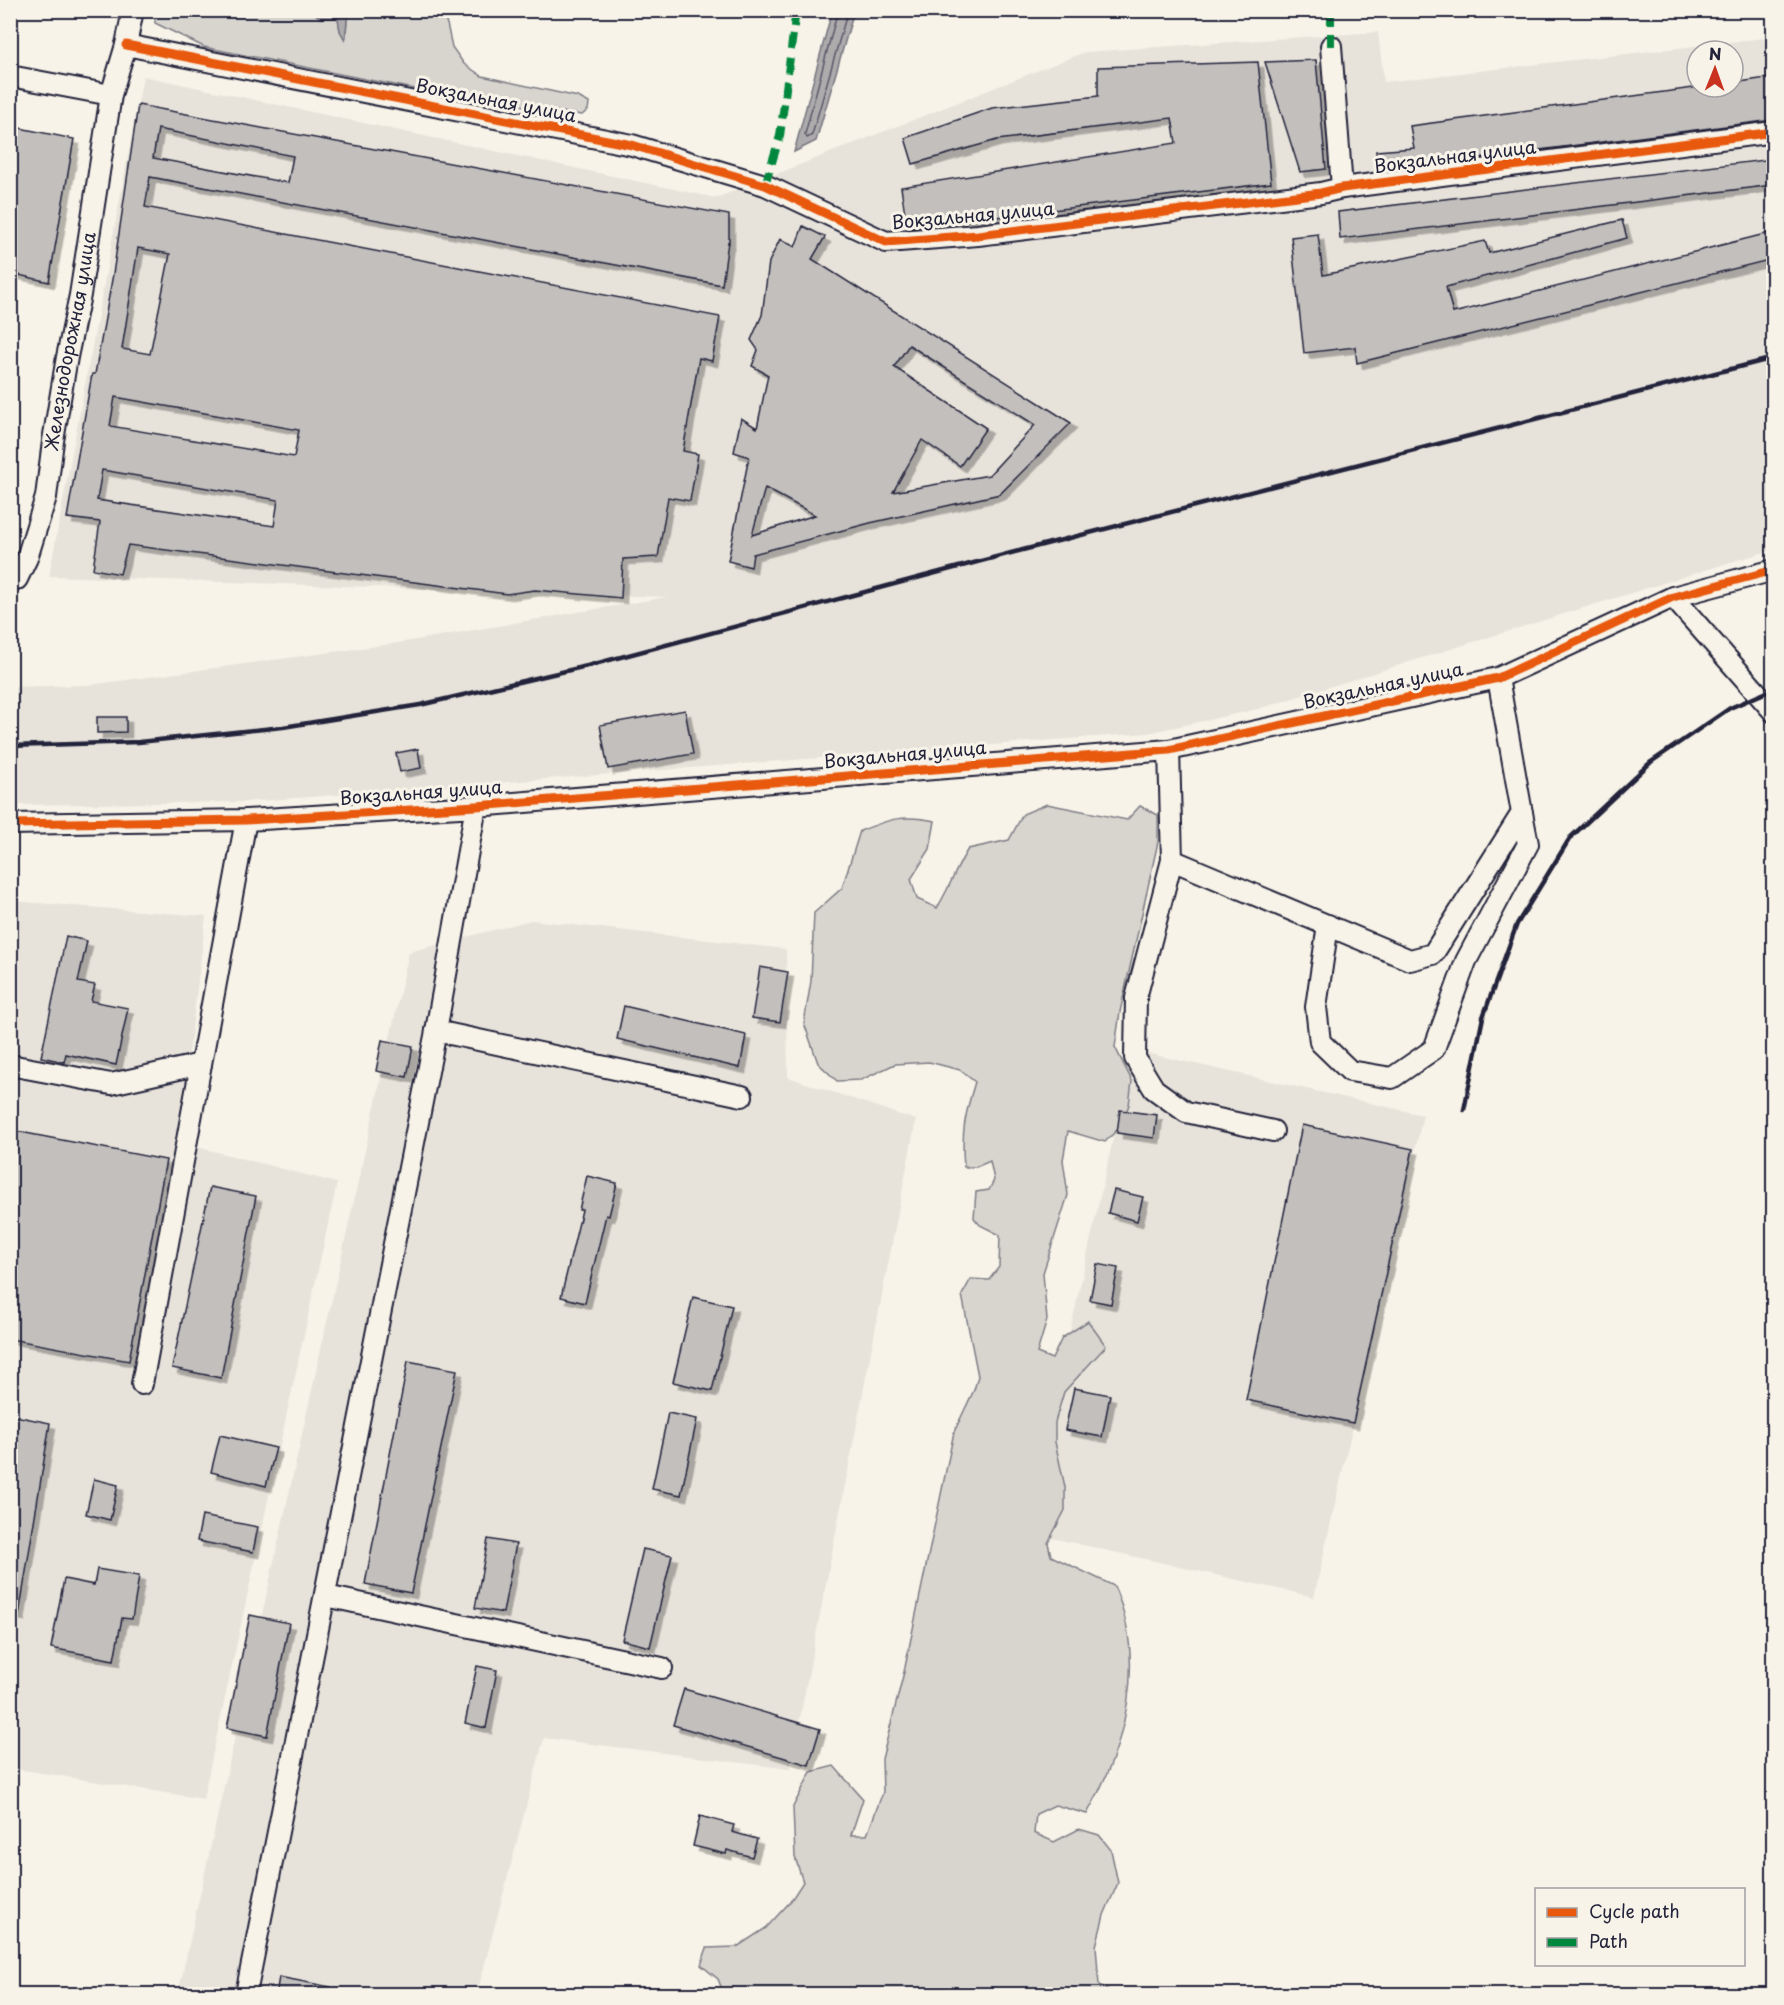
<svg xmlns="http://www.w3.org/2000/svg" width="1784" height="2005" viewBox="0 0 1784 2005" font-family="'Playpen Sans',sans-serif">
  <defs>
    <filter id="shadow"><feDropShadow dx="5.5" dy="5.5" stdDeviation="0" flood-color="#0004"/></filter>
  </defs>
  <rect width="100%" height="100%" fill="#f7f3e8"/>
  <filter id="ink" filterUnits="userSpaceOnUse"><feTurbulence type="fractalNoise" baseFrequency=".0167" numOctaves="2"/><feDisplacementMap in="SourceGraphic" scale="12" xChannelSelector="R" yChannelSelector="G"/><feConvolveMatrix kernelMatrix="1 2 1 2 8 2 1 2 1" color-interpolation-filters="sRGB"/></filter>
  <g filter="url(#ink)">
    <!-- built -->
    <g fill="#e7e3db" fill-rule="evenodd">
      <path d="M1378,32L1384,82L1773,37V550L1741,559L1258,709L1148,733L244,802L11,805L10,687L89,685L392,644L667,597L49,576L143,76L716,198L1085,52ZM1697,51H1733V87H1697Z"/>
      <path d="M10,901L206,916L178,1142L337,1183L203,1799L11,1768Z"/>
      <path d="M531,920L786,949L788,1077L916,1120L790,1769L544,1738L477,1994H178L409,952Z"/>
      <path d="M1133,1050L1423,1115L1314,1597L1025,1532Z"/>
    </g>
    <!-- green -->
    <g fill="#d8d5cf" stroke="#7d7c85" stroke-width="1.5">
      <path d="M155,11H313L320,18H338L340,31L346,37L347,20L353,11H441L447,24L452,47L464,64L482,76L578,97L589,103L588,110L582,115C533,109 484,97 435,93L204,47L155,23Z"/>
      <path d="M1047,804L1127,820L1140,806L1158,815V842L1120,1012L1115,1047L1132,1081L1129,1105L1118,1129L1105,1142L1068,1131L1063,1160L1068,1195L1043,1273L1047,1320L1037,1353L1052,1359L1062,1338L1088,1321L1106,1346L1064,1392L1055,1422V1442L1065,1487V1510L1048,1543L1051,1556L1114,1586C1147,1660 1126,1746 1087,1814L1055,1805L1036,1814L1034,1833L1054,1842L1079,1829L1099,1835L1111,1850L1118,1883L1104,1915L1096,1946L1099,1985L1116,1994H724L718,1979L701,1965L707,1948L737,1947L766,1928L790,1902L803,1882L795,1857L793,1807L811,1772L834,1766L863,1799L851,1835H867L883,1792L882,1759L904,1672L954,1432L974,1390L978,1376L962,1295L971,1279L989,1280L999,1267L1000,1235L980,1225L974,1218L976,1192L989,1190L994,1180L990,1161L976,1167H964C961,1132 965,1114 975,1082L960,1070L929,1062L895,1064L861,1080L837,1081L818,1063L804,1023L811,981L814,913L842,888L860,831C890,819 903,814 935,821L930,849L911,879L917,899L937,908C949,889 956,868 968,849L1009,840L1023,814Z"/>
    </g>
    <!-- water -->
    <g fill="#aeabad" stroke="#76747f" stroke-width="1.5">
      <path d="M313,11H353L347,20L345,40L340,31L338,18H320Z"/>
      <path d="M832,11H854L816,141L794,152Z"/>
    </g>
    <g fill="none" stroke-linecap="round" stroke-linejoin="round">
      <!-- shore -->
      <path stroke="#5a5969" stroke-width="1.5" d="M838,10L805,134L807,138L812,135L848,10"/>
    </g>
    <!-- building -->
    <g fill="#c2bfbd" stroke="#22223b" stroke-width="1.5" fill-rule="evenodd" filter="url(#shadow)">
      <path d="M1316,60L1326,169L1300,172L1265,62Z"/>
      <path d="M1258,62L1271,183L907,228L901,187L1176,143L1172,118L997,140L913,164L905,138L992,108L1098,96V67Z"/>
      <path d="M1773,77V120L1377,171L1376,151L1414,148L1410,126L1701,87H1733V83Z"/>
      <path d="M138,105L729,215V243L728,242L722,285L150,177L145,207L720,317L712,361L699,358L683,451L698,454L690,501L668,497L658,557L623,559L621,598L535,590L507,594L128,545L120,574L93,569L100,522L67,518L92,374H95L113,274ZM158,129L293,156L288,183L153,158ZM138,248L170,254L150,354L122,349ZM115,397L299,430L294,457L110,426ZM102,470L278,500L274,526L97,500Z"/>
      <path d="M10,126L74,139L49,282L10,273Z"/>
      <path d="M1773,159V185L1340,239L1338,212Z"/>
      <path d="M1622,220L1627,238L1446,287L1453,313L1773,232V259L1357,363L1355,347L1304,353L1291,237L1318,234L1323,275L1485,241L1489,253Z"/>
      <path d="M803,226L825,237L812,259L1071,423L1000,494L870,523L753,554L751,567L728,561L749,457L734,452L741,418L757,428L768,375L752,366L758,350L751,340L762,315L769,262L780,239L795,247ZM909,345L1035,425L989,475L893,492L922,440L960,466L986,428L894,367ZM765,488L815,515L752,535Z"/>
      <path d="M685,710L693,754L608,769L600,725Z"/>
      <path d="M97,717H126V732L97,733Z"/>
      <path d="M418,749L421,768L400,772L396,753Z"/>
      <path d="M66,936L87,941L78,982L95,985L91,1001L128,1008L116,1065L66,1054L64,1062L41,1057Z"/>
      <path d="M760,967L788,972L780,1022L752,1018Z"/>
      <path d="M624,1006L746,1035L740,1068L617,1039Z"/>
      <path d="M382,1040L413,1046L407,1077L376,1071Z"/>
      <path d="M1120,1110L1157,1115L1154,1138L1117,1133Z"/>
      <path d="M1302,1125L1413,1149L1353,1423L1246,1400Z"/>
      <path d="M10,1130L166,1160L129,1361L10,1339Z"/>
      <path d="M587,1176L617,1183L609,1216L606,1215L585,1303L561,1297L582,1210H579Z"/>
      <path d="M210,1187L256,1196L221,1378L172,1368Z"/>
      <path d="M1114,1190L1143,1197L1137,1221L1108,1213Z"/>
      <path d="M1097,1264L1118,1268L1111,1304L1090,1300Z"/>
      <path d="M693,1297L732,1306L712,1391L673,1382Z"/>
      <path d="M408,1361L457,1370L411,1593L365,1584Z"/>
      <path d="M1074,1388L1110,1395L1102,1437L1065,1430Z"/>
      <path d="M668,1413L697,1419L681,1495L652,1489Z"/>
      <path d="M10,1415L50,1423L19,1615L10,1614Z"/>
      <path d="M220,1435L276,1448L266,1486L211,1472Z"/>
      <path d="M94,1479L118,1485L110,1520L86,1514Z"/>
      <path d="M202,1516L258,1527L253,1552L197,1541Z"/>
      <path d="M488,1539L516,1544L503,1613L475,1608Z"/>
      <path d="M643,1549L672,1555L650,1647L622,1640Z"/>
      <path d="M97,1569L139,1576L132,1619L122,1618L114,1660L51,1648L64,1579L94,1585Z"/>
      <path d="M250,1615L289,1623L267,1736L227,1728Z"/>
      <path d="M477,1666L497,1670L486,1728L465,1723Z"/>
      <path d="M684,1689L820,1729L809,1765L673,1725Z"/>
      <path d="M700,1816L734,1825L732,1832L757,1839L752,1857L727,1850L726,1854L693,1846Z"/>
      <path d="M279,1977L331,1987V1995H276Z"/>
    </g>
    <g fill="none" stroke-linecap="round" stroke-linejoin="round">
      <defs>
        <g id="minor">
          <path d="M126,45L632,145L765,185L886,242L978,235L1321,193L1342,188L1774,132"/>
          <path d="M1331,46L1342,188"/>
          <path d="M10,76L111,95"/>
          <path id="s1" d="M10,581L17,579L27,558L46,497L53,441L67,357L80,295L111,95L126,45L133,10"/>
          <path d="M1673,597L1774,712"/>
          <path d="M1169,750L1172,860L1136,998L1135,1058L1154,1089L1186,1112L1273,1131"/>
          <path d="M10,824L246,820L476,806L1169,750L1498,678L1673,597L1774,570"/>
          <path d="M1172,860L1410,960L1433,954L1522,813L1498,678"/>
          <path d="M1328,925L1316,1007L1320,1042L1350,1071L1392,1078L1434,1049L1466,961L1528,844L1522,813"/>
          <path d="M436,1031L742,1096"/>
          <path d="M10,1065L111,1084L201,1064"/>
          <path d="M142,1384L246,820"/>
          <path d="M326,1596L662,1668"/>
          <path d="M246,1994L436,1031L476,806"/>
        </g>
      </defs>
      <!-- minor casing -->
      <use href="#minor" stroke="#22223b" stroke-width="24"/>
      <!-- minor -->
      <use href="#minor" stroke="#f7f3e8" stroke-width="20"/>
      <!-- rail -->
      <g stroke="#22223b" stroke-width="4.5">
        <path d="M10,746L139,742L283,727L420,705L587,666L1011,553L1774,358"/>
        <path d="M1464,1110L1483,1017L1517,924L1570,838L1651,762L1730,708L1774,689"/>
      </g>
      <!-- quiet -->
      <g stroke="#00873e" stroke-width="8" stroke-dasharray="15 8" stroke-linecap="butt">
        <path d="M1331,10V46"/>
        <path d="M765,185L780,136L796,10"/>
      </g>
      <defs>
        <g id="cycleway">
          <path d="M126,45L632,145L765,185L886,242L978,235L1321,193L1342,188L1774,132"/>
          <path d="M10,824L246,820L476,806L1169,750L1498,678L1673,597L1774,570"/>
        </g>
      </defs>
      <!-- cycleway casing -->
      <use href="#cycleway" stroke="#f7f3e8" stroke-width="13"/>
      <!-- cycleway -->
      <use href="#cycleway" stroke="#e8590c" stroke-width="9"/>
    </g>
  </g>
  <g text-anchor="middle" stroke-width="6" stroke-linejoin="round" paint-order="stroke">
    <!-- street labels -->
    <g font-size="18" fill="#22223b" stroke="#f7f3e8">
      <text transform="translate(496 101) rotate(11)" y="6">Вокзальная улица</text>
      <text transform="translate(1455 157) rotate(-7)" y="6">Вокзальная улица</text>
      <text transform="translate(973 216) rotate(-5)" y="6">Вокзальная улица</text>
      <text dy="6" stroke="none"><textPath href="#s1" startOffset="252">Железнодорожная улица</textPath></text>
      <text transform="translate(1383 686) rotate(-12)" y="6">Вокзальная улица</text>
      <text transform="translate(905 755) rotate(-5)" y="6">Вокзальная улица</text>
      <text transform="translate(421 793) rotate(-4)" y="6">Вокзальная улица</text>
    </g>
  </g>
  <!-- margin -->
  <rect width="1784" height="2005" fill="none" stroke="#f7f3e8" stroke-width="36"/>
  <rect x="18" y="18" width="1748" height="1969" fill="none" stroke="#22223b" stroke-width="2" filter="url(#ink)"/>
  <!-- legend -->
  <rect x="1535" y="1888" width="210" height="78" fill="#f7f3e8" stroke="#a29fa3" stroke-width="1.5"/>
  <rect x="1547" y="1908" width="30" height="9" fill="#e8590c" stroke="#a29fa3" stroke-width="1.5"/>
  <text x="1589" y="1918" font-size="18" fill="#22223b">Cycle path</text>
  <rect x="1547" y="1938" width="30" height="9" fill="#00873e" stroke="#a29fa3" stroke-width="1.5"/>
  <text x="1589" y="1948" font-size="18" fill="#22223b">Path</text>
  <!-- north arrow -->
  <g transform="translate(1715 69) rotate(1)"><circle r="28" fill="#f7f3e8" stroke="#a29fa3" stroke-width="1.5"/>
  <path d="M0-4.5L10 22L0 15L-10 22Z" fill="#c8321e"/>
  <text y="-9" font-size="16" font-weight="bold" text-anchor="middle" fill="#22223b">N</text>
  </g>
</svg>
